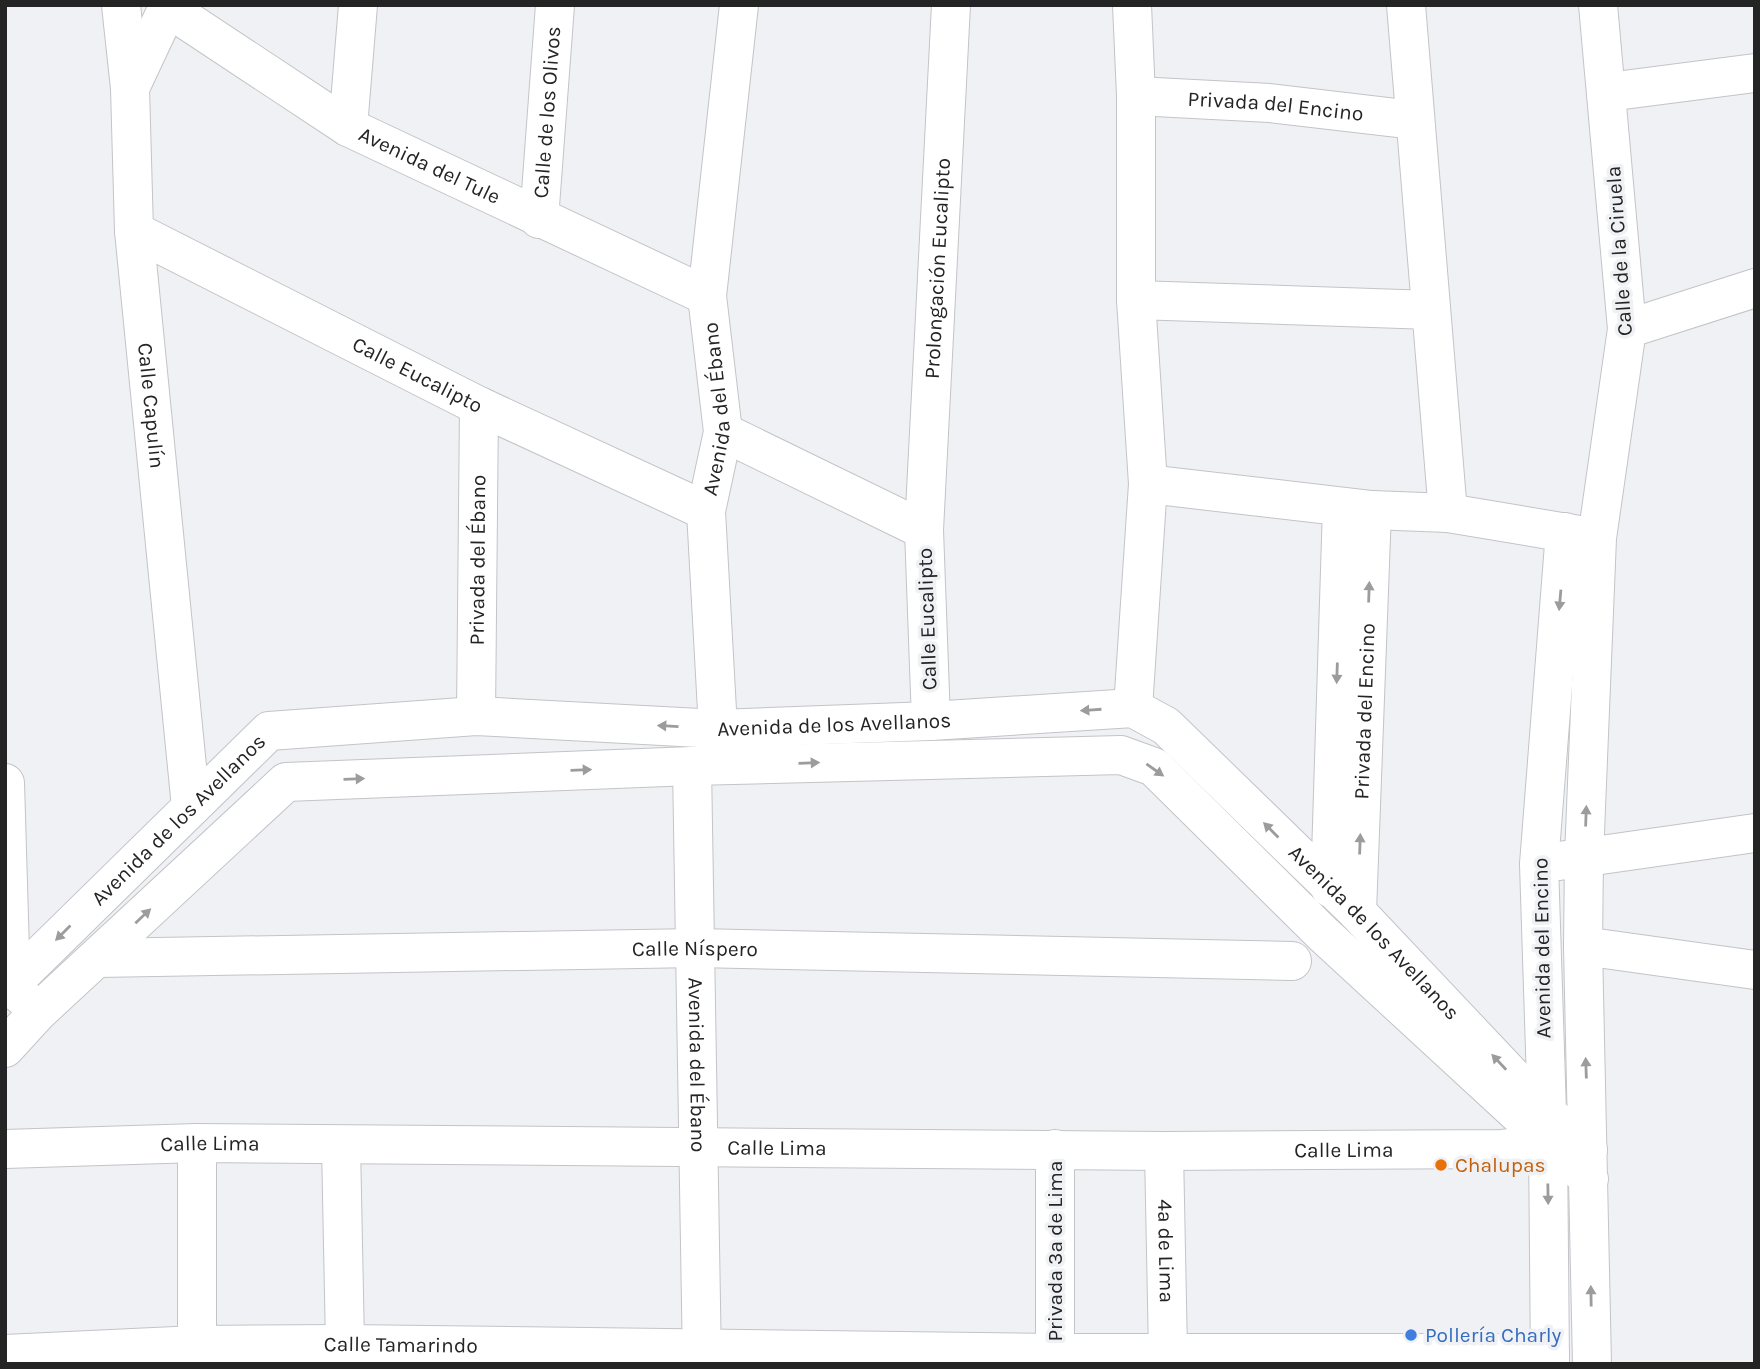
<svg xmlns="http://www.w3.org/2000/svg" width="1760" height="1369" viewBox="0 0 1760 1369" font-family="Karla,sans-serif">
  <rect width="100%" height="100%" fill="#eff1f4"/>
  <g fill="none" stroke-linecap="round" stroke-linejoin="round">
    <defs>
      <g id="minor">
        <path id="s1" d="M121,5L130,88L134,231L191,807"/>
        <path d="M1132,5L1136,96V300L1148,484L1133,708"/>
        <path d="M1406,5L1448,513"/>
        <path id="s2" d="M168,8L348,127L707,296"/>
        <path d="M130,88L169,5"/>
        <path d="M1608,92L1755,73"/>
        <path id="s3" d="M1136,96L1270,103L1414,120"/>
        <path d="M348,127L358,5"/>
        <path id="s4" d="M539,219L555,5"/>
        <path id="s5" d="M134,231L479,406L706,511"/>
        <path d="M1136,300L1431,310"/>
        <path d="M1627,329L1755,288"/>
        <path d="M723,432L924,530"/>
        <path d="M1148,484L1372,510L1448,513L1591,537"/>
        <path id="s6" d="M476,716L479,406"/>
        <path id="s7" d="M931,721L924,530L951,5"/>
        <path id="s8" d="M718,729L706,511L723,432L707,296L739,5"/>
        <path id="s9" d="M692,766L702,1364"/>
        <path d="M5,783L11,985L22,996"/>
        <path d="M1559,861L1755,833"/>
        <path d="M1330,888L1342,507"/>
        <path id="s10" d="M1357,912L1372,510"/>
        <path d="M1583,946L1755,970"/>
        <path id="s11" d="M98,958L697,948L1292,961"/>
        <path id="s12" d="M5,990L269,731L476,716L718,729L931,721L1133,708L1166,726L1357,912L1546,1112L1588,1150"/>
        <path d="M5,1048L38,1012L286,782L692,766L1121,755L1154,767L1323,934L1589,1179"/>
        <path d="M341,1145L345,1344"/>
        <path id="s13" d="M5,1149L197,1143L1164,1151L1502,1149L1548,1144"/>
        <path id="s14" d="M1164,1151L1168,1352"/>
        <path d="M197,1345V1143"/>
        <path d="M1055,1353V1149"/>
        <path id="s15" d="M5,1354L197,1345L345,1344L1055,1353H1550"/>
        <path d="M1550,1364L1548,1144L1539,864L1565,532"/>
        <path d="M1592,1364L1583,946L1584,857L1597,538L1627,329L1598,5"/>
      </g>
    </defs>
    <!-- minor casing -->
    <use href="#minor" stroke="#c2c4c7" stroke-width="40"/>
    <!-- minor -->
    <use href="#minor" stroke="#fff" stroke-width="38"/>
  </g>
  <!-- one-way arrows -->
  <defs><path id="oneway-solid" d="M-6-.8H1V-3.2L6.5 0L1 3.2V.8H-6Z" transform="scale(1.75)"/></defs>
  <g fill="#9c9c9d">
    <use href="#oneway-solid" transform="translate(1369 592) rotate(-88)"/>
    <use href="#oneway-solid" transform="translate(1560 600) rotate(95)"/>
    <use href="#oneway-solid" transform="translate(1337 673) rotate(92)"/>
    <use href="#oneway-solid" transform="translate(1091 710) rotate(176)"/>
    <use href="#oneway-solid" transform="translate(668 726) rotate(-177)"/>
    <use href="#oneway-solid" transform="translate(809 763) rotate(-2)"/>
    <use href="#oneway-solid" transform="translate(581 770) rotate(-2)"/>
    <use href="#oneway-solid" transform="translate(1155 770) rotate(35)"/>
    <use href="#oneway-solid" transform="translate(354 779) rotate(-2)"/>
    <use href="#oneway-solid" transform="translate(1586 816) rotate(-88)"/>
    <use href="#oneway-solid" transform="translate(1271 830) rotate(-135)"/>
    <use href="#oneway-solid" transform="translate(1360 844) rotate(-88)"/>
    <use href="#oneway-solid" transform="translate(143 916) rotate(-43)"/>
    <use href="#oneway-solid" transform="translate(63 933) rotate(135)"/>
    <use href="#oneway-solid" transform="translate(1499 1062) rotate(-133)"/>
    <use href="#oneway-solid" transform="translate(1586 1068) rotate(-92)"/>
    <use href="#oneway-solid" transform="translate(1548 1194) rotate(89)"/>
    <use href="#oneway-solid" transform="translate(1591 1296) rotate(-91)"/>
  </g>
  <!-- markers -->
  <circle fill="#e8710a" stroke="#eff1f4" stroke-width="2.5" cx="1441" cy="1165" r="7"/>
  <circle fill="#3f7fe0" stroke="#eff1f4" stroke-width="2.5" cx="1411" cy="1335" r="7"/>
  <g text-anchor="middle" stroke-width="7" stroke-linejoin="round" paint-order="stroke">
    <!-- street labels -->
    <g font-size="21" fill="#242425" stroke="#eff1f4">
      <text dy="7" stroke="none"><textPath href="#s3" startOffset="140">Privada del Encino</textPath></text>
      <text dy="7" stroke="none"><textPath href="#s4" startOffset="107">Calle de los Olivos</textPath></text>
      <text dy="7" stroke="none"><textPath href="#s2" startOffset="306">Avenida del Tule</textPath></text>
      <text transform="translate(1619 251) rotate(-94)" y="7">Calle de la Ciruela</text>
      <text dy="7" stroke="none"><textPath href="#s7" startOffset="453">Prolongación Eucalipto</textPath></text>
      <text dy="7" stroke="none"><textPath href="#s5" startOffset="318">Calle Eucalipto</textPath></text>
      <text dy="7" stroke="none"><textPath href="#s1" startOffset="402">Calle Capulín</textPath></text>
      <text dy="7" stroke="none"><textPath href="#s8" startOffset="322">Avenida del Ébano</textPath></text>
      <text dy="7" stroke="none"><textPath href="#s6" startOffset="156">Privada del Ébano</textPath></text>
      <text transform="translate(927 619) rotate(-92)" y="7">Calle Eucalipto</text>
      <text dy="7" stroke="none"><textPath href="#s10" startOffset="201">Privada del Encino</textPath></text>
      <text dy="7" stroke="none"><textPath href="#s12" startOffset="936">Avenida de los Avellanos</textPath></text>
      <text dy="7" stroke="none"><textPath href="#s12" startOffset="243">Avenida de los Avellanos</textPath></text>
      <text dy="7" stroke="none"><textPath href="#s12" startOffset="1566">Avenida de los Avellanos</textPath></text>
      <text transform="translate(1542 948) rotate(-91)" y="7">Avenida del Encino</text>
      <text dy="7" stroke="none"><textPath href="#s11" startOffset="597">Calle Níspero</textPath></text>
      <text dy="7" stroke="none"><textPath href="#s9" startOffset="299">Avenida del Ébano</textPath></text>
      <text dy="7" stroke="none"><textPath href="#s13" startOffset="205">Calle Lima</textPath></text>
      <text dy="7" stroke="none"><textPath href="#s13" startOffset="772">Calle Lima</textPath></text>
      <text dy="7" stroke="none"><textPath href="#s13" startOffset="1339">Calle Lima</textPath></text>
      <text transform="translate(1055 1251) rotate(-90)" y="7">Privada 3a de Lima</text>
      <text dy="7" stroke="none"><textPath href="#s14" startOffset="100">4a de Lima</textPath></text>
      <text dy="7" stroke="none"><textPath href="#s15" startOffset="396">Calle Tamarindo</textPath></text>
    </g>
    <!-- food labels -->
    <g font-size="21" fill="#c56008" stroke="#eff1f4" text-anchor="start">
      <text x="1455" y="1172">Chalupas</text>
    </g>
    <!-- shop labels -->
    <g font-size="21" fill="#366cbe" stroke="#eff1f4" text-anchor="start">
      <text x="1425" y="1342">Pollería Charly</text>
    </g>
  </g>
  <!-- border -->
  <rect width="1760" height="1369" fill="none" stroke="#242425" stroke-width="14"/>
</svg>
